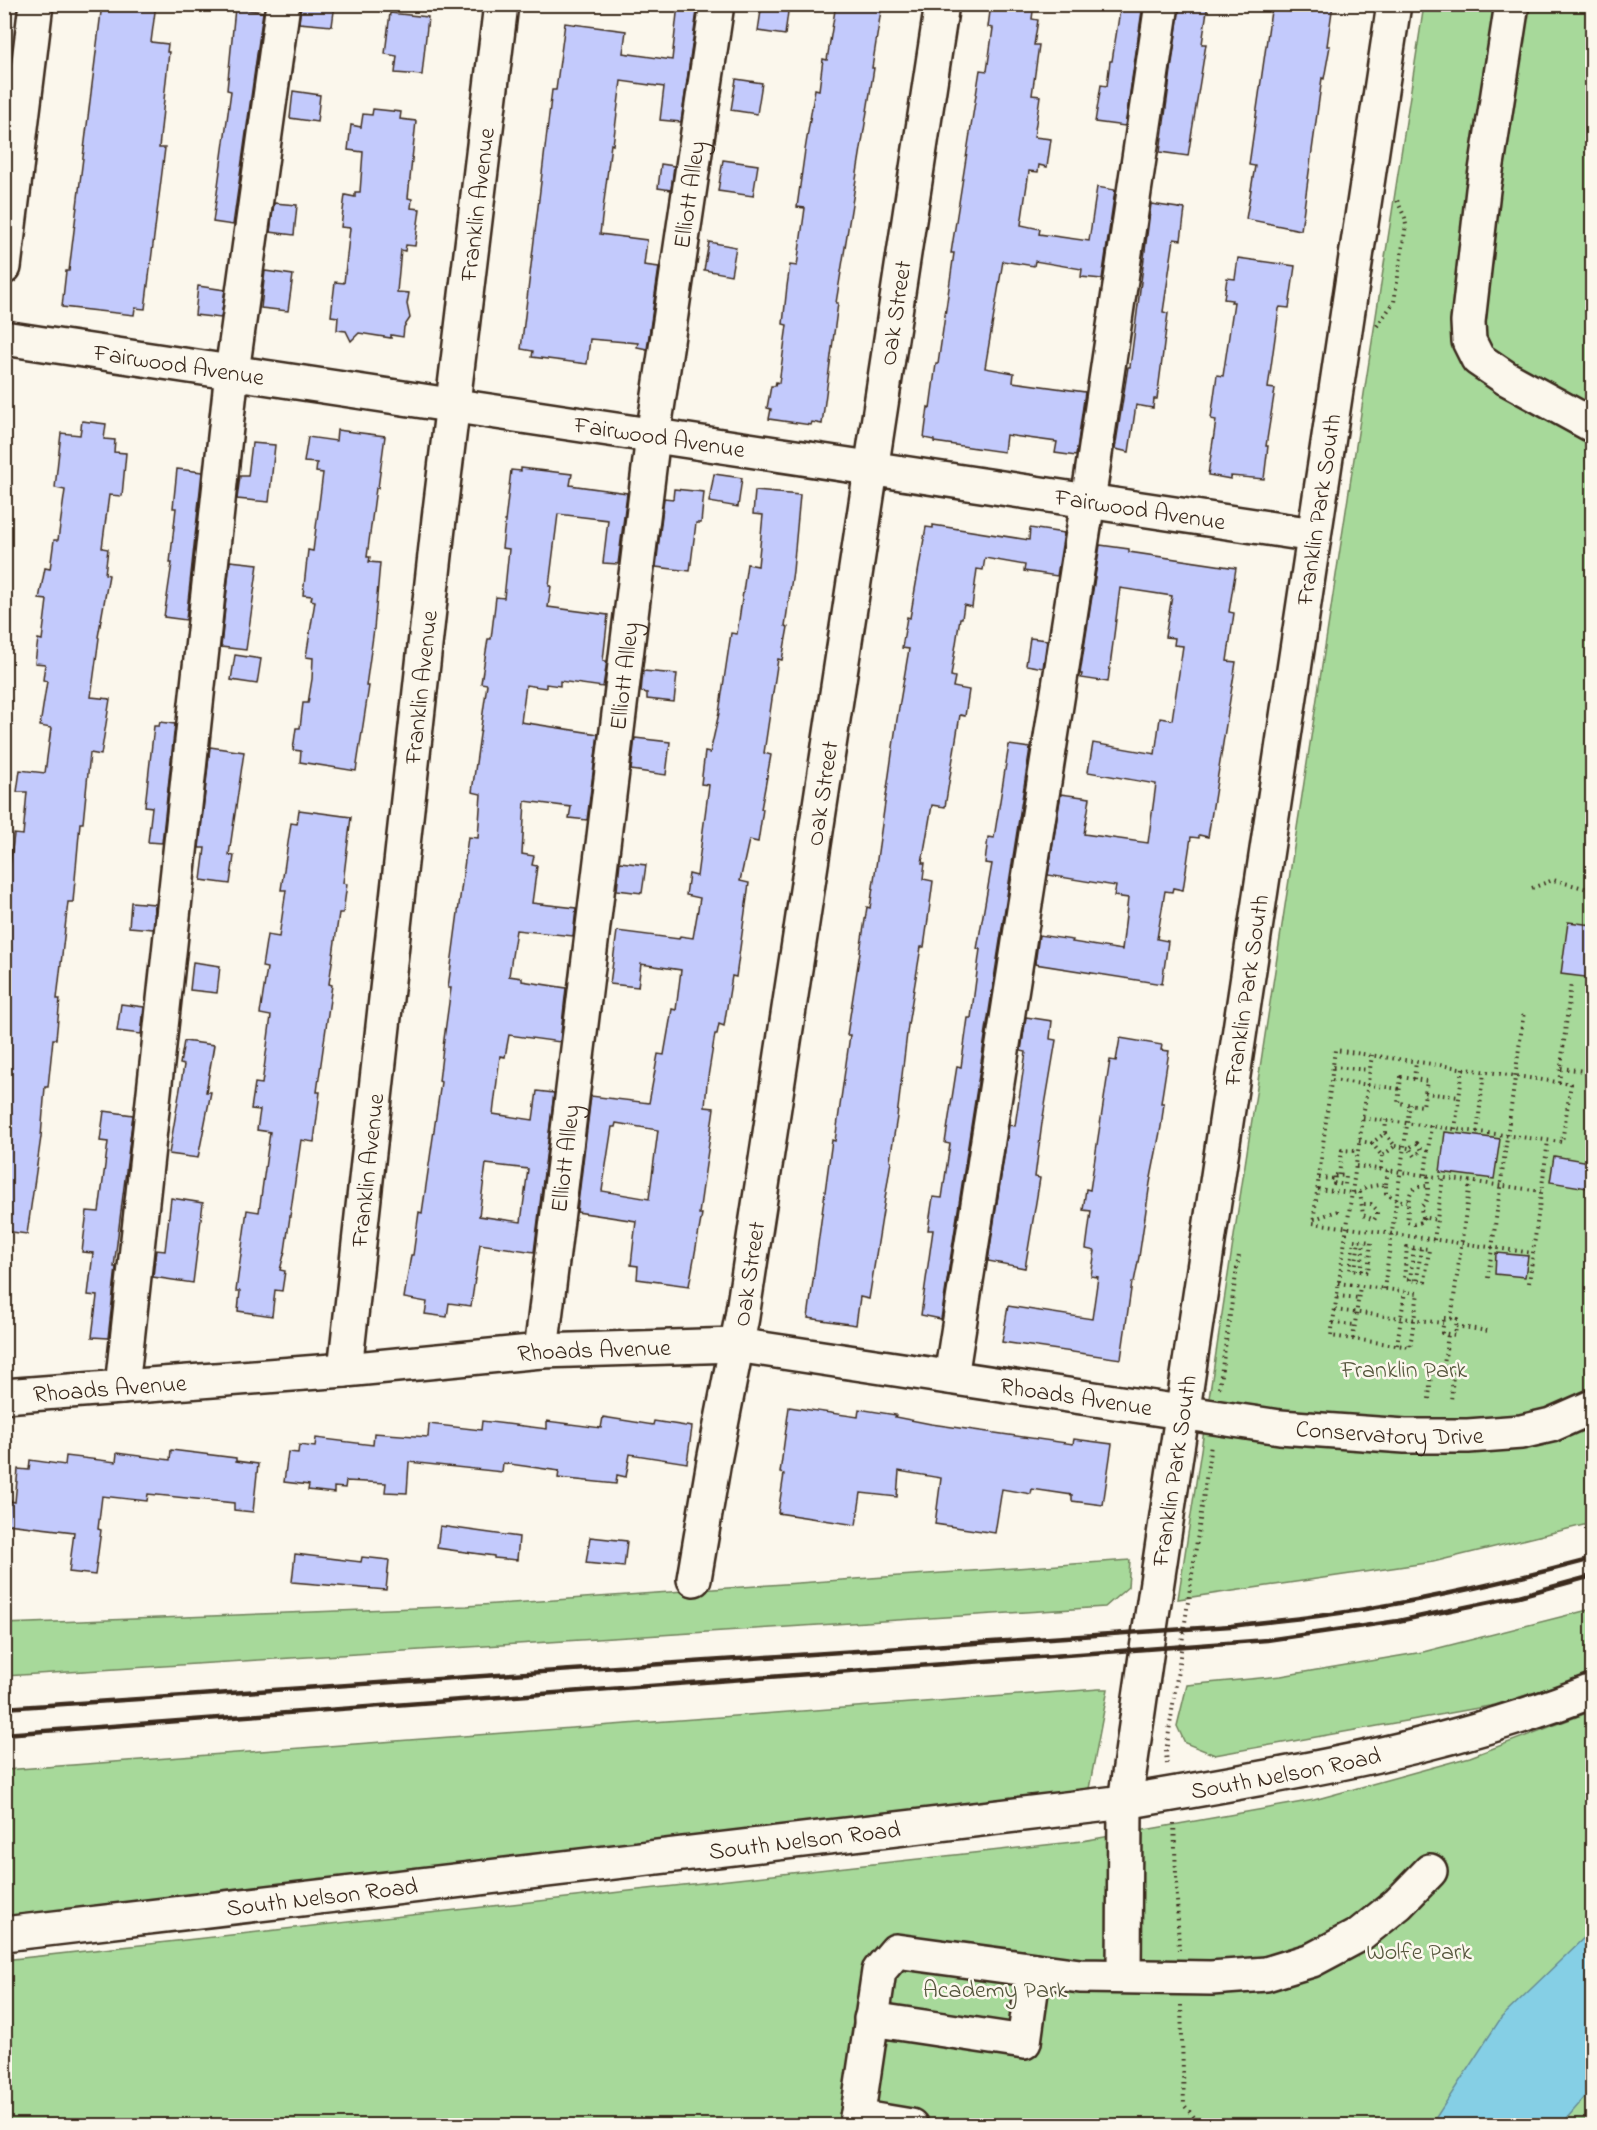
<svg xmlns="http://www.w3.org/2000/svg" width="1597" height="2130" viewBox="0 0 1597 2130" font-family="'Indie Flower',sans-serif">
  <rect width="100%" height="100%" fill="#fbf7ec"/>
  <filter id="ink" filterUnits="userSpaceOnUse"><feTurbulence type="fractalNoise" baseFrequency=".0167" numOctaves="2"/><feDisplacementMap in="SourceGraphic" scale="12" xChannelSelector="R" yChannelSelector="G"/><feConvolveMatrix kernelMatrix="1 2 1 2 8 2 1 2 1" color-interpolation-filters="sRGB"/></filter>
  <g filter="url(#ink)">
    <!-- green -->
    <g fill="#a7d99a" stroke="#71825c" stroke-width="1.5">
      <path d="M1424,5H1592V1523L1433,1562L1178,1599Z"/>
      <path d="M1130,1560L1128,1587L1105,1607L5,1676L4,1624L467,1606Z"/>
      <path d="M1592,1609V1674L1495,1705L1215,1755L1185,1743L1177,1726L1187,1685L1281,1676L1423,1652Z"/>
      <path d="M1099,1689H1108L1089,1789L671,1841L5,1919V1770Z"/>
      <path d="M1592,1711V2125H5L4,1960L1082,1841L1314,1800L1470,1757Z"/>
    </g>
    <!-- water -->
    <path fill="#85cfe5" stroke="#678d95" stroke-width="1.5" d="M1592,1930V2089L1561,2125H1431L1501,2018Z"/>
    <!-- building -->
    <g fill="#c3cafc" stroke="#3b2a1e" stroke-width="1.5" fill-rule="evenodd">
      <path d="M102,4H156L151,42L168,44L167,52H169L159,148H165L145,309L135,308L134,315L62,307L66,271H69Z"/>
      <path d="M301,4H335L332,26L299,23Z"/>
      <path d="M678,4H698L681,122L660,120L664,87L621,81L613,145L611,144L600,234L647,240L644,265L659,267L647,349L637,347L638,343L590,339L587,364L532,357L533,351L521,349L552,90H556L565,23L626,31L623,53L672,60Z"/>
      <path d="M762,4H789L785,35L758,31Z"/>
      <path d="M836,4H882L872,68H874L836,303H838L822,424L812,422L811,425L769,419L771,409L767,408L771,386H775L776,382L779,383L787,325L783,324L787,286L790,265L797,266L805,208L797,207L805,150L815,89L819,90L823,59L827,60Z"/>
      <path d="M991,4H1034L1032,19L1038,20L1034,45H1039L1032,95L1040,96L1034,137L1051,139L1047,167L1039,165L1038,172L1029,171L1021,225L1040,229L1039,234L1089,241L1097,187L1115,190L1102,279L1081,277L1082,269L1035,261L1034,266L1003,261L985,368L1014,373L1013,382L1085,392L1076,456L1055,453L1057,442L1006,435L1004,452L934,442V440L924,438L928,407L930,408L936,364H938L954,253H951L980,70L987,71L993,28L988,27Z"/>
      <path d="M1121,4H1143L1125,126L1095,122L1101,85L1107,86L1110,61H1112Z"/>
      <path d="M1180,4H1208L1202,44H1206L1188,156L1160,152Z"/>
      <path d="M1272,4H1333L1327,46H1330L1324,79L1322,78L1301,230L1246,219L1255,166L1249,165Z"/>
      <path d="M235,8L263,12L233,225L213,222L231,91L227,90Z"/>
      <path d="M390,13L428,17L422,75L395,73L397,56L385,54Z"/>
      <path d="M736,79L762,83L757,114L731,110Z"/>
      <path d="M293,91L320,95L317,122L290,118Z"/>
      <path d="M373,109L401,112L400,119L416,121L408,198L412,199L411,208L420,209L415,246L406,245L405,251L401,250L397,292L409,293L407,304L410,318L404,327L403,337L391,335V338L359,333L351,341L346,331L337,330L338,317L331,316L335,282L344,283L350,228L341,227L345,195L355,197V192H360L363,152L348,150L351,125L361,127L363,114L372,115Z"/>
      <path d="M723,160L758,165L753,196L718,191Z"/>
      <path d="M661,164L674,166L671,190L658,188Z"/>
      <path d="M274,203L297,205L294,235L270,232Z"/>
      <path d="M1151,204L1185,209L1181,240L1174,239L1163,312L1168,313L1157,399H1154L1153,408L1136,405L1129,452L1115,449L1128,367H1130Z"/>
      <path d="M709,242L736,247L731,275L704,270Z"/>
      <path d="M1238,258L1295,266L1289,308L1280,307L1279,309L1268,388L1275,389L1266,446H1268L1264,479L1231,476V479L1208,475L1216,420L1211,419L1217,375L1223,376L1234,302H1231L1232,300L1224,299L1227,278L1235,279Z"/>
      <path d="M265,271L293,275L288,311L261,308Z"/>
      <path d="M198,286L225,290L221,318L195,315Z"/>
      <path d="M82,421L106,424L104,439L115,440L114,452L126,453L122,496L109,495L102,548L108,549L105,574L109,575L98,637L99,638L91,697L110,699L101,755L90,753L83,823H80L73,902H68L57,999H60L56,1039H53L48,1087H45L41,1137L27,1234L4,1231V994L7,968L4,967V881L8,882L14,834L23,835L27,792H17L20,770L45,773L51,728L40,726L47,681L43,680L45,664L35,663L38,639L42,640L47,600L39,599L45,568L50,569L54,540H58L65,490L55,488L61,433L80,435Z"/>
      <path d="M337,430L385,436L378,488H376L367,557H370L369,562L380,563L374,629L366,686H369L356,771L300,762L301,751L293,750L296,728H300L303,703H308L312,679L313,658L306,657L315,601L311,600L312,596L303,595L308,550L313,551L323,473L316,472L317,463L304,462L308,437L336,441Z"/>
      <path d="M252,443L275,445L269,502L237,499L240,476H248Z"/>
      <path d="M521,468L572,474L570,485L627,493L618,564L603,563L608,520L558,514L549,586H551L548,607L608,615L603,661H607L603,687L560,681V686L546,684V688L526,685L521,722L598,734L587,820L569,818L571,807L525,801L522,854L534,856L532,865L537,866L532,903L576,908L573,936L516,930L509,976L522,978V981L566,988L560,1042L509,1035L505,1057L500,1056L493,1114L533,1120L537,1091L554,1093L534,1252L480,1244L471,1306L449,1303L447,1317L425,1314L427,1302L404,1298L411,1255H413L419,1212L422,1213L441,1082L439,1081L444,1039L451,988H448L468,837L478,838L481,794L472,792L487,684L481,683L488,639H491L496,597L504,598L509,549L502,548L511,470L521,471ZM486,1164L528,1169L521,1222L479,1216Z"/>
      <path d="M177,469L202,472L186,620L164,617L172,563H170L176,508H173Z"/>
      <path d="M714,474L742,478L738,507L709,502Z"/>
      <path d="M674,489L704,492L701,523H696L690,571L656,567L664,498L673,499Z"/>
      <path d="M755,491L800,495L793,571L785,626L788,627L782,660L778,659L764,753L771,755L761,809H763L758,842L749,840L740,881L749,883L736,977L732,976L724,1026L719,1024L717,1034H715L707,1083L705,1107L714,1108L699,1214H702L689,1286L637,1279L638,1266L631,1265L636,1221L577,1212L591,1096L649,1103L658,1054L664,1055L672,1009L676,1010L681,970L641,964L638,987L610,984L617,931L679,939L680,936L693,938L700,898L686,895L689,874L697,876L709,785L701,784L705,752L710,753L719,713L731,633L737,634L747,564L758,566L763,515L753,514ZM616,1123L658,1130L649,1199L602,1191L612,1127H615Z"/>
      <path d="M933,525L1029,540L1030,528L1064,533L1057,576L1024,571L1025,565L985,558L983,570L977,569L972,607L964,605L962,618H960L951,676L955,677L953,687L969,690L965,716L960,715L945,807L932,805L922,863H925L923,879L933,881L928,919L924,947H921L908,1025L897,1117L890,1160L891,1161L869,1299L860,1297L856,1325L808,1318L832,1140L835,1141L850,1035H847L867,907L870,908L897,719L909,649L902,648L907,617L910,618L926,527L933,528Z"/>
      <path d="M1100,545L1129,549V552L1236,568L1229,612L1234,613L1227,661L1236,662L1208,837L1199,835V838L1191,837L1183,890L1173,888L1172,892L1165,891L1157,939L1168,941L1162,984L1035,964L1039,935L1073,940L1072,942L1122,950L1128,898L1114,896L1116,886L1048,875L1061,794L1090,798L1084,834L1148,843L1156,784L1088,772L1093,743L1155,754L1160,718L1172,720L1183,646L1174,645L1175,638L1165,637L1172,596L1120,588L1108,682L1081,678L1082,674H1080Z"/>
      <path d="M230,561L258,564L246,650L221,647Z"/>
      <path d="M1030,638L1047,640L1043,668L1026,665Z"/>
      <path d="M235,655L261,659L257,684L231,680Z"/>
      <path d="M643,671L677,674L674,702L647,699V693L641,692Z"/>
      <path d="M160,722L175,724L162,843L148,842L152,807L145,806L154,726H159Z"/>
      <path d="M635,738L670,742L666,775L631,770Z"/>
      <path d="M1009,745L1030,748L941,1319L921,1315L933,1230H928L933,1197L942,1198L950,1144L945,1143L957,1066L961,1067L968,1018H971L980,949H977L992,864L985,863L988,837L994,838Z"/>
      <path d="M210,747L244,752L229,855L234,856L230,884L201,880L205,848H199Z"/>
      <path d="M299,810L351,817L343,883L347,884L343,913H339L329,984L332,985L317,1092H320L314,1142L301,1140L285,1251L280,1270L285,1271L282,1291L275,1290L272,1316L238,1311L240,1291H236L247,1210L259,1212L270,1132L257,1130L260,1110L251,1109L255,1083L262,1084L271,1016L260,1014L267,968L262,967L267,935L279,937L286,890H281L291,823L297,824Z"/>
      <path d="M620,862L646,865L642,893L617,890Z"/>
      <path d="M131,902L155,904L153,929L129,927Z"/>
      <path d="M1568,922L1593,925V978L1561,974Z"/>
      <path d="M193,962L220,966L217,993L190,990Z"/>
      <path d="M121,1004L144,1007L141,1034L117,1031Z"/>
      <path d="M1026,1017L1052,1021L1050,1039L1056,1040L1042,1123L1035,1177L1040,1178L1025,1268L988,1261L1009,1125L1015,1126L1016,1119L1026,1052L1021,1051Z"/>
      <path d="M1120,1038L1162,1045L1161,1050L1169,1051L1161,1103H1164L1161,1127L1150,1183L1139,1257L1134,1282H1132L1121,1359L1002,1342L1008,1306L1092,1319L1098,1277L1091,1276L1095,1251L1086,1249L1091,1211L1083,1210L1086,1189L1090,1190L1110,1060L1116,1061Z"/>
      <path d="M184,1041L214,1045L206,1092H211L198,1158L169,1154L184,1065L180,1064Z"/>
      <path d="M104,1111L133,1115L114,1267H116L108,1338L92,1337L97,1296L88,1295L93,1253L82,1252L87,1211L99,1212L108,1142L100,1141Z"/>
      <path d="M1445,1132L1500,1139L1494,1179L1440,1172Z"/>
      <path d="M1554,1156L1590,1162L1587,1188L1550,1182Z"/>
      <path d="M171,1198L203,1203L193,1283L153,1277L156,1250L165,1251Z"/>
      <path d="M1496,1253L1528,1256L1525,1277L1495,1274Z"/>
      <path d="M789,1407L858,1417L859,1409L896,1415L895,1417L931,1424L1073,1444L1074,1439L1112,1444L1103,1505L1072,1501V1495L1032,1489L1031,1494L1002,1489L995,1533L935,1524L941,1478L899,1471L897,1497L861,1493L856,1525L778,1513L784,1474L780,1473Z"/>
      <path d="M603,1417L653,1425L654,1421L692,1427L687,1463L630,1454L626,1477L617,1475L616,1484L558,1478L559,1471L503,1463L502,1472L409,1462L407,1493L385,1492L386,1483L346,1481L345,1488L334,1487V1493L308,1490L309,1485L284,1482L288,1452L298,1453L299,1445L315,1447L316,1438L373,1445L374,1433L428,1437L429,1424L481,1430L482,1421L547,1429V1421L601,1428Z"/>
      <path d="M171,1450L236,1458V1461L258,1464L253,1512L234,1510V1503L148,1494L147,1501L102,1496L98,1529L101,1530L95,1575L69,1572L74,1532L7,1524L10,1501L15,1502L18,1469L29,1470L30,1460L65,1465L66,1456L116,1462L117,1453L170,1460Z"/>
      <path d="M440,1526L519,1537L517,1560L494,1558V1556L437,1548Z"/>
      <path d="M590,1537L627,1541L624,1567L586,1563Z"/>
      <path d="M295,1554L361,1562L362,1557L389,1560L386,1590L292,1582Z"/>
    </g>
    <g fill="none" stroke-linecap="round" stroke-linejoin="round">
      <defs>
        <g id="minor">
          <path d="M1512,4L1483,190L1468,322L1469,341L1478,359L1506,378L1592,425"/>
          <path d="M4,267L36,4"/>
          <path id="s1" d="M4,338L1314,535"/>
          <path id="s2" d="M541,1351L653,436L717,4"/>
          <path id="s3" d="M345,1370L439,519L501,4"/>
          <path d="M951,1377L1088,501L1162,4"/>
          <path d="M122,1387L232,372L283,4"/>
          <path id="s4" d="M4,1396L345,1370L541,1351L736,1345L1280,1427L1405,1436H1468L1521,1432L1551,1425L1592,1407"/>
          <path id="s5" d="M694,1579L714,1461L742,1317L942,4"/>
          <path id="s6" d="M1124,1975L1125,1802L1149,1635L1394,4"/>
          <path d="M871,2019L1024,2042L1034,1970"/>
          <path d="M857,2117L911,2126"/>
          <path d="M856,2126L879,1971L896,1951L1080,1976L1211,1978L1266,1974L1312,1960L1359,1935L1398,1904L1430,1871"/>
        </g>
        <g id="major">
          <path id="s7" d="M4,1934L1125,1802C1283,1775 1442,1750 1592,1691"/>
        </g>
      </defs>
      <!-- minor casing -->
      <use href="#minor" stroke="#3b2a1e" stroke-width="38"/>
      <!-- major casing -->
      <use href="#major" stroke="#3b2a1e" stroke-width="38"/>
      <!-- path -->
      <g stroke="#3b2a1e" stroke-width="4" stroke-dasharray="1.5 4.5" stroke-linecap="butt">
        <path d="M1377,326L1394,302L1406,225L1405,218L1396,198"/>
        <path d="M1532,888L1553,880L1592,890"/>
        <path d="M1333,1067L1369,1070"/>
        <path d="M1561,1068L1592,1072"/>
        <path d="M1401,1077L1427,1081L1423,1106L1398,1103Z"/>
        <path d="M1414,1079L1416,1062"/>
        <path d="M1332,1080L1400,1089"/>
        <path d="M1559,1083L1571,983"/>
        <path d="M1425,1093L1459,1097"/>
        <path d="M1363,1118L1562,1142L1571,1084L1335,1050L1313,1223L1533,1253"/>
        <path d="M1455,1129L1463,1068"/>
        <path d="M1477,1132L1484,1072"/>
        <path d="M1385,1133L1395,1146L1382,1156L1372,1143L1385,1133L1386,1120"/>
        <path d="M1359,1141L1372,1143"/>
        <path d="M1417,1143L1422,1150L1415,1156L1409,1148Z"/>
        <path d="M1395,1146L1409,1148"/>
        <path d="M1356,1166L1541,1191"/>
        <path d="M1381,1169L1382,1156"/>
        <path d="M1335,1175L1346,1176L1345,1185L1334,1183Z"/>
        <path d="M1339,1175L1342,1150L1357,1151"/>
        <path d="M1425,1175L1431,1126"/>
        <path d="M1428,1176C1427,1187 1431,1199 1421,1207L1422,1217L1437,1220"/>
        <path d="M1319,1178L1335,1179"/>
        <path d="M1386,1184L1388,1170"/>
        <path d="M1318,1189L1351,1193L1360,1192L1366,1187L1386,1184V1193L1396,1200L1407,1202"/>
        <path d="M1360,1192L1363,1215L1374,1220L1377,1215V1210L1371,1204H1363"/>
        <path d="M1424,1218L1422,1222L1414,1224L1407,1222C1409,1211 1406,1201 1412,1190L1418,1187L1427,1186"/>
        <path d="M1314,1219L1337,1211L1338,1206"/>
        <path d="M1354,1240L1371,1242L1368,1272L1350,1270Z"/>
        <path d="M1434,1240L1443,1178"/>
        <path d="M1407,1247L1429,1249L1425,1282L1404,1279Z"/>
        <path d="M1355,1270L1359,1240"/>
        <path d="M1361,1271L1364,1241"/>
        <path d="M1488,1278L1524,1011"/>
        <path d="M1410,1280L1414,1247"/>
        <path d="M1417,1280L1421,1248"/>
        <path d="M1338,1283L1418,1293L1410,1347L1331,1336L1372,1055"/>
        <path d="M1529,1283L1548,1141"/>
        <path d="M1384,1289L1410,1104"/>
        <path d="M1337,1296L1359,1298"/>
        <path d="M1335,1310L1443,1323"/>
        <path d="M1444,1318L1457,1319L1455,1335L1442,1333Z"/>
        <path d="M1451,1319L1470,1182"/>
        <path d="M1333,1323L1355,1325"/>
        <path d="M1456,1326L1488,1331"/>
        <path d="M1353,1339L1360,1286"/>
        <path d="M1397,1345L1405,1291"/>
        <path d="M1443,1373L1448,1334"/>
        <path d="M1219,1388L1239,1255"/>
        <path d="M1429,1399L1431,1372L1453,1374L1451,1401"/>
        <path d="M1167,1764L1166,1752L1211,1445"/>
        <path d="M1174,1823L1179,1950"/>
        <path d="M1181,2005L1184,2105L1199,2123"/>
        <path d="M1194,2126L1199,2123L1213,2126"/>
        <path d="M1297,2126L1319,2122L1344,2123L1346,2126"/>
      </g>
      <!-- minor -->
      <use href="#minor" stroke="#fbf7ec" stroke-width="33"/>
      <!-- major -->
      <use href="#major" stroke="#fbf7ec" stroke-width="33"/>
      <!-- rail -->
      <g stroke="#3b2a1e" stroke-width="4.5">
        <path d="M4,1708L1231,1626C1260,1622 1289,1620 1318,1616C1411,1604 1502,1583 1592,1559"/>
        <path d="M4,1734L1267,1640L1398,1621L1519,1596L1592,1576"/>
      </g>
    </g>
  </g>
  <g text-anchor="middle" stroke-width="5" stroke-linejoin="round" paint-order="stroke">
    <!-- street labels -->
    <g font-size="24" fill="#3b2a1e" stroke="#fbf7ec">
      <text dy="8" stroke="none"><textPath href="#s2" startOffset="1166">Elliott Alley</textPath></text>
      <text dy="8" stroke="none"><textPath href="#s3" startOffset="1173">Franklin Avenue</textPath></text>
      <text dy="8" stroke="none"><textPath href="#s5" startOffset="1282">Oak Street</textPath></text>
      <text dy="8" stroke="none"><textPath href="#s1" startOffset="177">Fairwood Avenue</textPath></text>
      <text dy="8" stroke="none"><textPath href="#s1" startOffset="663">Fairwood Avenue</textPath></text>
      <text dy="8" stroke="none"><textPath href="#s6" startOffset="1480">Franklin Park South</textPath></text>
      <text dy="8" stroke="none"><textPath href="#s1" startOffset="1149">Fairwood Avenue</textPath></text>
      <text dy="8" stroke="none"><textPath href="#s2" startOffset="680">Elliott Alley</textPath></text>
      <text dy="8" stroke="none"><textPath href="#s3" startOffset="687">Franklin Avenue</textPath></text>
      <text dy="8" stroke="none"><textPath href="#s5" startOffset="796">Oak Street</textPath></text>
      <text dy="8" stroke="none"><textPath href="#s6" startOffset="994">Franklin Park South</textPath></text>
      <text dy="8" stroke="none"><textPath href="#s2" startOffset="194">Elliott Alley</textPath></text>
      <text dy="8" stroke="none"><textPath href="#s3" startOffset="201">Franklin Avenue</textPath></text>
      <text dy="8" stroke="none"><textPath href="#s5" startOffset="310">Oak Street</textPath></text>
      <text dy="8" stroke="none"><textPath href="#s4" startOffset="592">Rhoads Avenue</textPath></text>
      <text dy="8" stroke="none"><textPath href="#s4" startOffset="106">Rhoads Avenue</textPath></text>
      <text dy="8" stroke="none"><textPath href="#s4" startOffset="1078">Rhoads Avenue</textPath></text>
      <text dy="8" stroke="none"><textPath href="#s4" startOffset="1394">Conservatory Drive</textPath></text>
      <text dy="8" stroke="none"><textPath href="#s6" startOffset="508">Franklin Park South</textPath></text>
      <text dy="8" stroke="none"><textPath href="#s7" startOffset="1292">South Nelson Road</textPath></text>
      <text dy="8" stroke="none"><textPath href="#s7" startOffset="806">South Nelson Road</textPath></text>
      <text dy="8" stroke="none"><textPath href="#s7" startOffset="320">South Nelson Road</textPath></text>
    </g>
    <!-- park labels -->
    <g font-size="24" fill="#56563d" stroke="#fbf7ec">
      <text x="1404" y="1377">Franklin Park</text>
      <text x="1419" y="1959">Wolfe Park</text>
      <text x="995" y="1997">Academy Park</text>
    </g>
  </g>
  <!-- margin -->
  <rect width="1597" height="2130" fill="none" stroke="#fbf7ec" stroke-width="24"/>
  <rect x="12" y="12" width="1573" height="2106" fill="none" stroke="#3b2a1e" stroke-width="2" filter="url(#ink)"/>
</svg>
